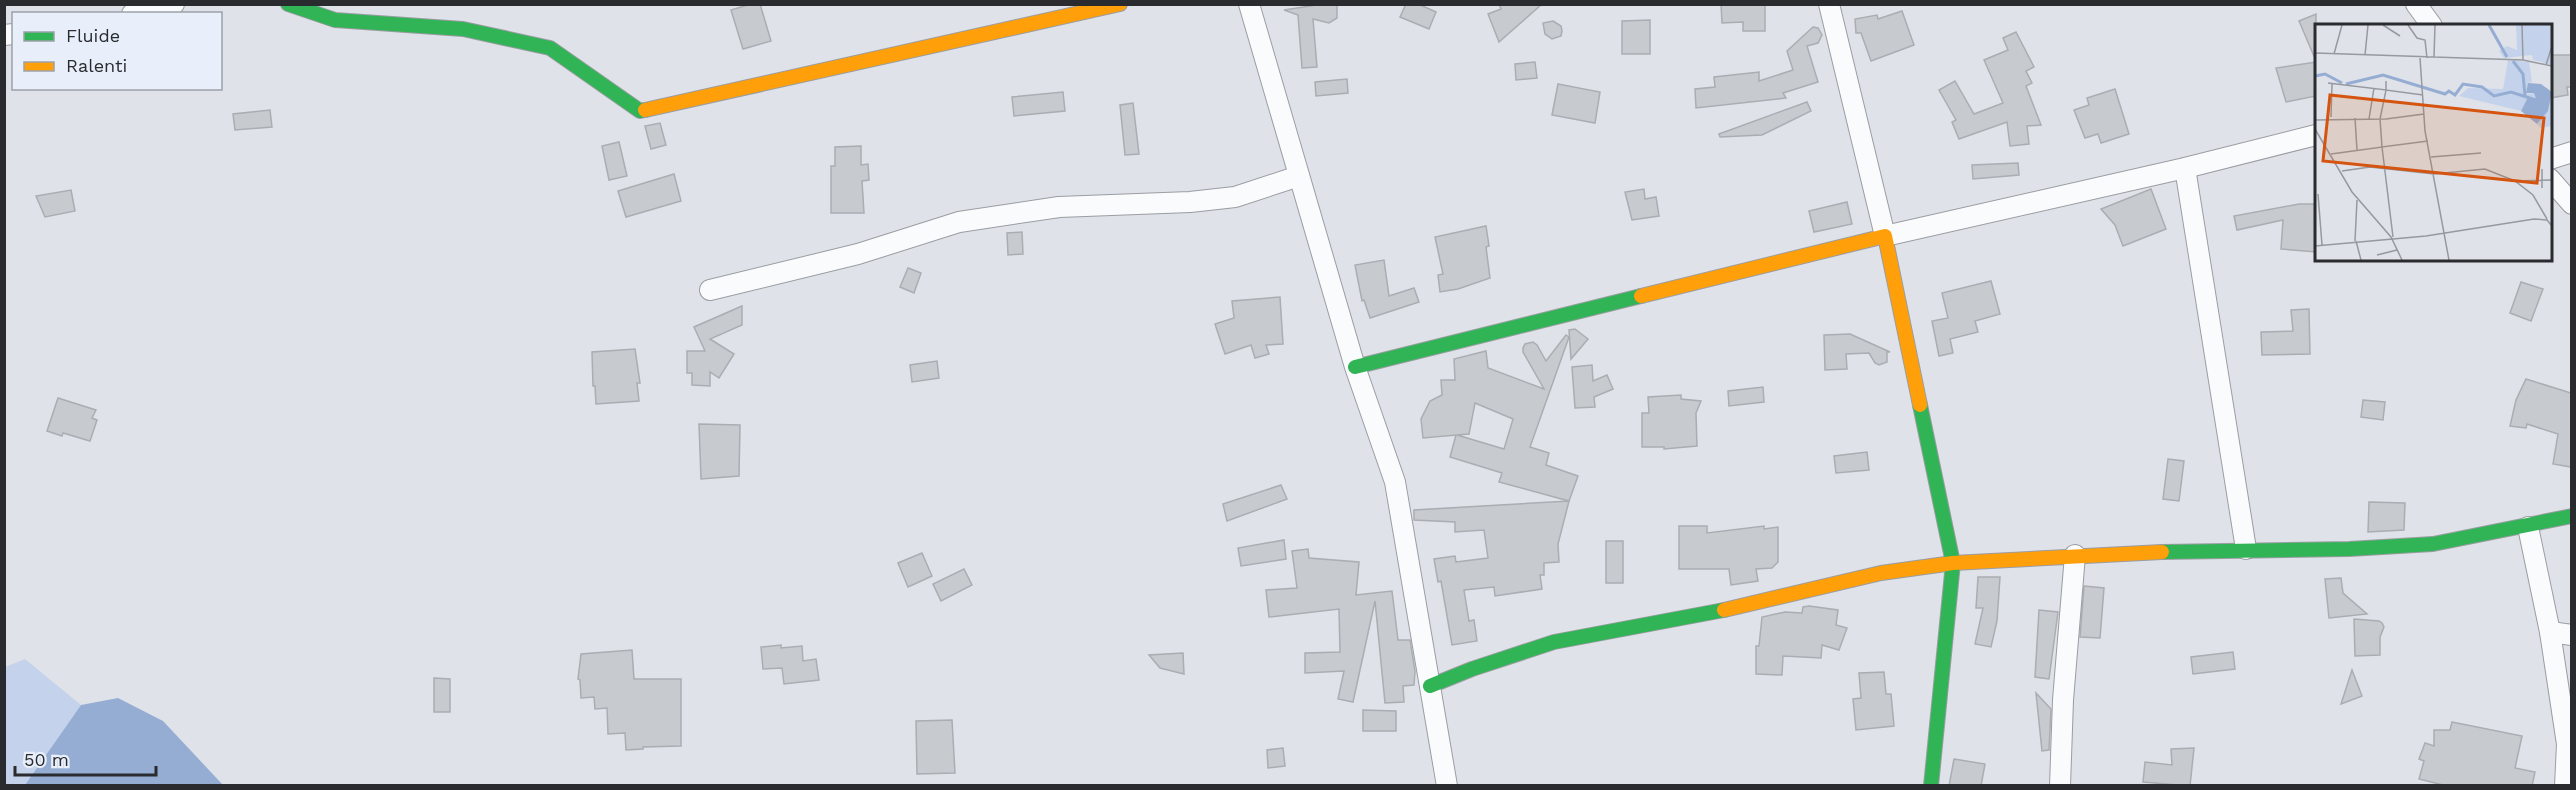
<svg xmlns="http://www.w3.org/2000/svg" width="2576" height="790" viewBox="0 0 2576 790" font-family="'Work Sans',sans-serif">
  <rect width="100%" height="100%" fill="#dfe3e9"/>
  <!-- green -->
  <path fill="#c4d3eb" d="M25,659L81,705L25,785L5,786V667Z"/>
  <!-- water -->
  <path fill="#96add3" d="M118,698L163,721L223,785H25L81,705Z"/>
  <!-- building -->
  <g fill="#c7cace" stroke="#aaadb2" stroke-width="1.5" fill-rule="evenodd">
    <path d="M751,4H760L771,41L743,49L731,10Z"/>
    <path d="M1323,4H1337V18L1329,23L1313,19L1317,67L1302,68L1298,15L1284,10Z"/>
    <path d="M1406,4H1418L1436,12L1429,29L1400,17Z"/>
    <path d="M1499,4H1542L1499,42L1488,14L1501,9Z"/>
    <path d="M1721,4H1765V31H1743V22L1722,23Z"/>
    <path d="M1902,11L1914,45L1871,61L1861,33H1856L1855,19L1877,15L1878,19Z"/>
    <path d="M2316,14V61L2299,21Z"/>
    <path d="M1650,20V54H1622V21Z"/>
    <path d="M1553,21L1561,26L1562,31L1561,36L1552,39L1545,34L1543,23Z"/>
    <path d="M1813,27L1818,28L1822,35L1818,43L1807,46L1818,82L1783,93L1786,98L1696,108L1695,89L1715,87L1714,77L1759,72V81L1793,70L1787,51Z"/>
    <path d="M2016,32L2034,67L2026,71L2032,83L2026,86L2041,125L2027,126L2029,144L2010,146L2007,122L1959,139L1952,122L1956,120L1939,90L1955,81L1974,114L2003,103L1984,60L2008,50L2003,38Z"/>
    <path d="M2550,55H2571V87H2567L2568,95L2550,98Z"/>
    <path d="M1535,62L1537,78L1516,80L1515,64Z"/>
    <path d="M2316,62V96L2286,102L2276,68Z"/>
    <path d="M1347,79L1348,93L1316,96L1315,82Z"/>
    <path d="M1558,84L1600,92L1595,123L1552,115Z"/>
    <path d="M2115,89L2129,134L2101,143L2098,134L2085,138L2074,110L2089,105L2087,98Z"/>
    <path d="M1063,92L1065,111L1014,116L1012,97Z"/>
    <path d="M1807,102L1811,111L1762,135L1720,137L1719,134Z"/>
    <path d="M1133,103L1139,154L1125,155L1120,105Z"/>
    <path d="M270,110L272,127L235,130L233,114Z"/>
    <path d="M660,123L666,145L651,149L645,126Z"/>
    <path d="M619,142L627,176L609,180L602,146Z"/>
    <path d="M861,146V165L868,164L869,180L862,181L864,213H831V166H835V147Z"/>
    <path d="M2018,163L2019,175L1973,179L1972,165Z"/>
    <path d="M674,174L681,201L626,217L618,191Z"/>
    <path d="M1644,189L1645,199L1656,197L1659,216L1632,220L1625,192Z"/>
    <path d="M2151,189L2166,229L2123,246L2115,225L2101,209Z"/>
    <path d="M71,190L75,211L45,217L36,196Z"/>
    <path d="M1847,202L1852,224L1814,232L1809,211Z"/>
    <path d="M2299,204H2316V252L2281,249L2283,220L2237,230L2234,216Z"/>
    <path d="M1486,226L1489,246L1486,247L1490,278L1458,289L1440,292L1438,275L1443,274L1435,237Z"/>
    <path d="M1022,232L1023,254L1008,255L1007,233Z"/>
    <path d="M1384,260L1389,296L1414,288L1419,302L1370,318L1364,300L1362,301L1355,265Z"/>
    <path d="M908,268L921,273L914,293L900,287Z"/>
    <path d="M1991,281L2000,314L1975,321L1978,332L1950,339L1953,353L1939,356L1932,321L1948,318L1942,293Z"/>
    <path d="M2521,282L2543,289L2531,321L2510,313Z"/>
    <path d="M1280,297L1283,344L1266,345L1269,354L1255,358L1251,345L1225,354L1215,324L1234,318L1232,301Z"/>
    <path d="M742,306V325L710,339L734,354L719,378L710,372V386L692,385V373H687V351H705L694,327Z"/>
    <path d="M2309,309L2310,354L2262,355L2261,332L2293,331L2291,310Z"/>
    <path d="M1575,329L1588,339L1571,359L1569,330Z"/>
    <path d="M1850,334L1890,352H1887V362L1879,365L1875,363L1869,353L1846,354L1847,369L1825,370L1824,335Z"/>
    <path d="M1566,335L1569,337L1530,447L1549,453L1546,465L1578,476L1569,501L1499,482L1502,473L1450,457L1456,435L1423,438L1421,419L1430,401L1442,395L1441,380H1455L1454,359L1486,351L1488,368L1544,389L1523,352V348L1525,344L1533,342L1537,345L1546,361ZM1475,403L1513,419L1504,449L1457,435L1469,434Z"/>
    <path d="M635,349L640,383H637L639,401L596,404L595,386H593L592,352Z"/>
    <path d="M937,361L939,378L912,382L910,365Z"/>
    <path d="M1592,365L1593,381L1607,375L1613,389L1594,397L1595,407L1575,408L1572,367Z"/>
    <path d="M2526,379L2571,393V467L2553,464L2558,434L2527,424L2526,428L2510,426L2516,400Z"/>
    <path d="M1763,387L1764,402L1729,406L1728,391Z"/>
    <path d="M1681,395V399L1701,401L1696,413L1697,446L1664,449V447H1642V413H1649L1648,397Z"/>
    <path d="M58,398L96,410L92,418L97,420L90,441L63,433L62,436L47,431Z"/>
    <path d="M2363,400L2385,402L2383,420L2361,417Z"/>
    <path d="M699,424L740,425L739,476L701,479Z"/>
    <path d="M1867,452L1869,470L1836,473L1834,456Z"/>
    <path d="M2168,459L2184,461L2179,501L2163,499Z"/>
    <path d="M1281,485L1287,499L1227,521L1223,504Z"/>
    <path d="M1569,501L1558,544L1559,562L1544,563V575H1540L1542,589L1495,596L1494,587L1464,590L1469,621L1474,620L1477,641L1452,645L1441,581L1438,582L1434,559L1455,556L1456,562L1488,558L1484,530L1455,532V522L1414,520V510Z"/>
    <path d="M2369,502L2405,503L2404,530L2368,532Z"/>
    <path d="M1679,526H1707V533L1764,526V529L1778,527V562L1772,568L1756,569L1758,581L1731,585L1729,569H1679Z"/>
    <path d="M1284,540L1286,559L1241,566L1238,548Z"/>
    <rect x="1606" y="541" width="17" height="42"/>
    <path d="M1308,549L1309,558L1359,562L1356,595L1392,591L1398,640H1410L1415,671L1414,685L1403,686L1404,702L1385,703L1375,601L1353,702L1338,699L1344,671L1305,673V653L1340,652L1339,609L1269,617L1266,590L1297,588L1292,551Z"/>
    <path d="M922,553L932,576L908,587L898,563Z"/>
    <path d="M964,569L972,585L941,601L933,584Z"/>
    <path d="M1978,577H2000L1997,621L1991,647L1975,644L1983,608H1976Z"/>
    <path d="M2341,578L2343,593L2367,614L2329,618L2325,579Z"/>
    <path d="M2084,586L2104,588L2100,638L2080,637Z"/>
    <path d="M1809,606L1838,610L1836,625L1847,628L1839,650L1822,645L1821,658L1783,656L1782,675L1756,674V646H1759L1762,617L1785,612L1802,613L1803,607Z"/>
    <path d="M2039,610L2058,612L2049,679L2035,677Z"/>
    <path d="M2354,619L2379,621L2382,623L2384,627L2380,637V655L2355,656Z"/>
    <path d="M781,645V648L802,646L803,661L816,659L819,680L784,684L782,668L763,669L761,647Z"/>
    <path d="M632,650L634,679H681V746L643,747V749L626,750L625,733L608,734L607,708L595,709L594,697L581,698L580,680L578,679L581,654Z"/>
    <path d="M2233,652L2235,669L2193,674L2191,657Z"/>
    <path d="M1183,653L1184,674L1160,668L1149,655Z"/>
    <path d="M2352,670L2362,696L2341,704Z"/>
    <path d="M1884,672L1886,694H1891L1894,726L1856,730L1853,699L1861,698L1859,673Z"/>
    <path d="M434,678L450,679V712H434Z"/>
    <path d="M2036,693L2051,709L2049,750L2042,751Z"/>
    <path d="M1363,710L1396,711V731H1363Z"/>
    <path d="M952,720L955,773L917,774L916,721Z"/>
    <path d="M2452,722L2522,736L2515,768L2535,772L2532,786H2447L2419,779L2424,761L2419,759L2425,743L2434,746V730H2450Z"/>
    <path d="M1283,748L1285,766L1268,768L1267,750Z"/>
    <path d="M2194,748L2190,786L2143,782L2145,762L2172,765L2171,749Z"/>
    <path d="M1954,759L1985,764L1981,786H1949Z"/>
  </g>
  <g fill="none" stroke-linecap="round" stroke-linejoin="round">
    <defs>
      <g id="street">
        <path d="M1249,4L1355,367L1395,482L1447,786"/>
        <path d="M1829,4L1885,236L2185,168L2316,135"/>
        <path d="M2416,4L2432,26"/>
        <path d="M132,14L174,4"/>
        <path d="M4,35L14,34"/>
        <path d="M2550,159L2572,152"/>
        <path d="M2185,168L2246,549"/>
        <path d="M2550,179L2572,204"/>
        <path d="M710,290L858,254L959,222L1059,207L1190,202L1235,197L1299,176"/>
        <path d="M2528,527L2550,632L2567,744L2565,786"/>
        <path d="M2550,632L2572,635"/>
        <path d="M2060,786L2063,700L2075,555"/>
      </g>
      <g id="fast">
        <path d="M288,4L335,20L463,29L550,48L640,111L645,110"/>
        <path d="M1355,367L1641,296"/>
        <path d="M1920,405L1953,563L1931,786"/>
        <path d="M2162,552L2349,549L2433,544L2572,516"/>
        <path d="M1430,686L1472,669L1554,642L1724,610"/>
      </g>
      <g id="slow">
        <path d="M645,110L1120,4"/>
        <path d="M1641,296L1885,236L1920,405"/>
        <path d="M1724,610L1881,573L1953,563L2162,552"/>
      </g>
    </defs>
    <!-- street casing -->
    <use href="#street" stroke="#9a9da2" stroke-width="22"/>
    <!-- fast casing -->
    <use href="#fast" stroke="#9a9da2" stroke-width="16"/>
    <!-- slow casing -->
    <use href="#slow" stroke="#9a9da2" stroke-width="16"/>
    <!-- street -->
    <use href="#street" stroke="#fafbfc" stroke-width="20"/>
    <!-- fast -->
    <use href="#fast" stroke="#30b455" stroke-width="14"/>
    <!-- slow -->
    <use href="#slow" stroke="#ff9f0a" stroke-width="14"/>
  </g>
  <!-- overview -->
  <g transform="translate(2315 24)">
    <rect width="237" height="237" fill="#dfe3e9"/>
    <path d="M201,1H237V41L218,36L217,31L189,34L184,27L192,22L202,26ZM193,36L214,38L217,58L213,59L212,70L219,69L221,75H212L206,87L144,72L153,64L188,65ZM237,71V102L226,104L222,100L233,87Z" fill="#c4d3eb"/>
    <path d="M213,59L226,60L237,68L233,87L222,100L206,87L212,75H221L219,69H211Z" fill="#96add3"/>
    <path fill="none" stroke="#96add3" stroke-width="3" d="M174,1L192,33M198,37L208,50L210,72M0,52L10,50L27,59M31,60L68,51L130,70L134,67L140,71L148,60L167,63L179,72L196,68L221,76"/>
    <path fill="none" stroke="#96999f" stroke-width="1.5" d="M68,1L85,12M93,1L102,14L110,16L112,34M207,1L208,36M0,29L208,36L237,42M19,30L27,1M50,31L53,1M119,33L120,1M105,34L110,107L134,236M231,41L237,22M13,59L71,66V57M108,71L71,66L65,95L67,123L113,117M16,93L17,60M40,94L42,126M54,95L59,64M0,96L71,95L109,90M0,105L37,168L76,213L87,236M16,130L67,123L78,213M116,133L166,129M27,147L55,143L119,150L170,145L200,157L218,171L232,195M201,157L237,156M227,164V145M3,170L7,221M40,217L42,176M41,217L46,236M0,222L111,212L219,195L232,196L237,202M62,231L82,226"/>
    <path fill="#d55410" fill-opacity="0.15" stroke="#d55410" stroke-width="3" d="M15,71L229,94L222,159L8,137Z"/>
    <rect width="237" height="237" fill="none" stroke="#292b2f" stroke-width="3"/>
  </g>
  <!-- border -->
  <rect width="2576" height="790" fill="none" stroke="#292b2f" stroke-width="12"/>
  <!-- legend -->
  <rect x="12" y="12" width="210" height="78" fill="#e8effb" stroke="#9ca1a9" stroke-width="1.5"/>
  <rect x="24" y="32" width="30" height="9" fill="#30b455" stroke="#9ca1a9" stroke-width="1.5"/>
  <text x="66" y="42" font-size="18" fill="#292b2f">Fluide</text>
  <rect x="24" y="62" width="30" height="9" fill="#ff9f0a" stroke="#9ca1a9" stroke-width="1.5"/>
  <text x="66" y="72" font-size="18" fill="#292b2f">Ralenti</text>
  <!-- scale -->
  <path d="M15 766v9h141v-9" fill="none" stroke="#292b2f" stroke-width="3"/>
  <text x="24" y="766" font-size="18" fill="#292b2f" stroke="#e8effb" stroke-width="4.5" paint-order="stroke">50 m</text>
</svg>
